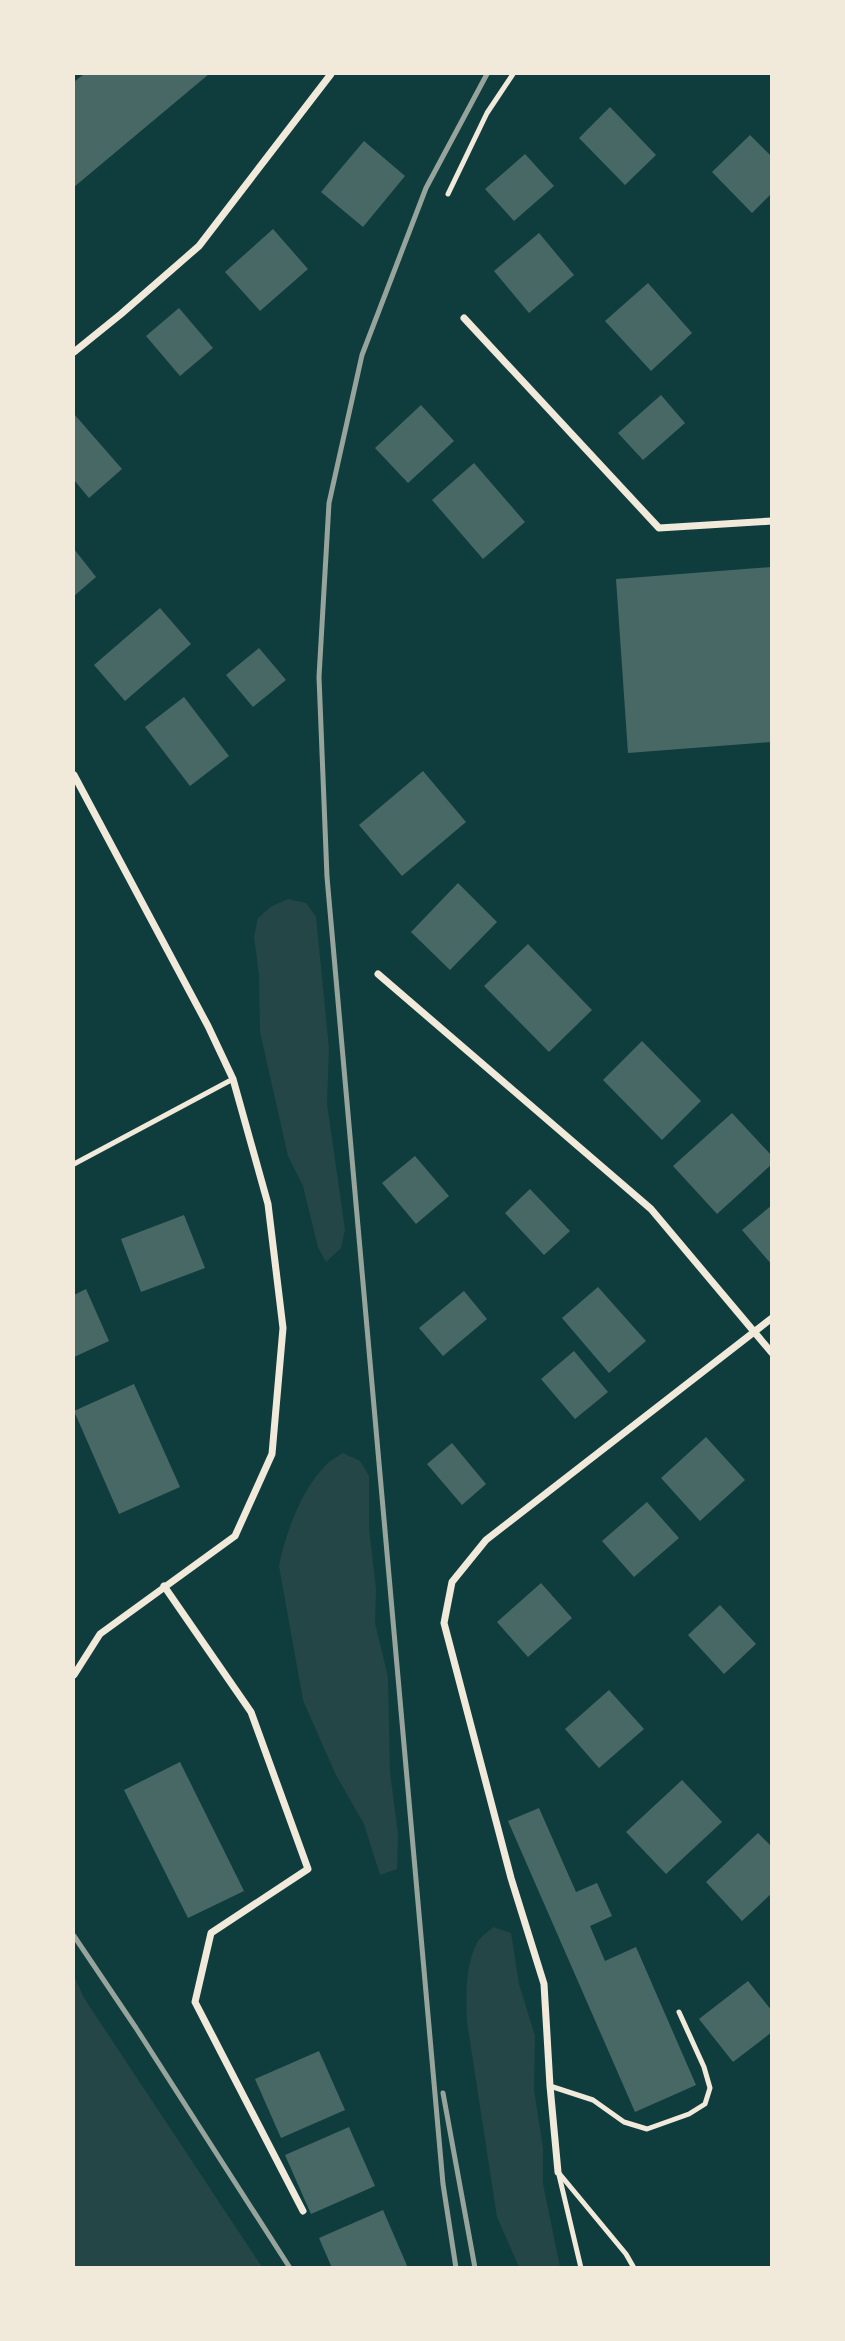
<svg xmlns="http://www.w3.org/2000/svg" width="845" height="2341" viewBox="0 0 845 2341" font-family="'Fira Sans',sans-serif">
  <rect width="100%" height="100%" fill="#0f3d3e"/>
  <!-- green -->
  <g fill="#244646">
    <path d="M288,899L306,903L316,917L329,1049L327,1104L345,1230L341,1248L326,1262L318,1247L303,1186L288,1156L260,1032L259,975L254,937L258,918L272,906Z"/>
    <path d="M343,1453L360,1461L369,1476V1529L376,1588L375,1623L388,1677L390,1772L398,1834L397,1869L380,1875L364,1824L335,1773L303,1700L279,1566C285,1534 302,1489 325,1466C329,1461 337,1457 343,1453Z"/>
    <path d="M493,1927L511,1933L519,1984L535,2036L534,2090L543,2148V2184L560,2267H519L497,2217L467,2022C466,1996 465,1966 477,1943C480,1937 488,1932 493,1927Z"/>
    <path d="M74,1976L84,1998L262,2267H74Z"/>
  </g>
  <!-- building -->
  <g fill="#486865">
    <path d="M84,74H209L74,187V82Z"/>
    <path d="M610,107L656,155L625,185L579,138Z"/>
    <path d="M750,135L772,157V193L752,213L712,172Z"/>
    <path d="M364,141L405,176L363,227L321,192Z"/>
    <path d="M525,154L554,186L514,221L485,189Z"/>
    <path d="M273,229L308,269L260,311L225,272Z"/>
    <path d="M539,233L574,275L529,313L494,271Z"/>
    <path d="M648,283L692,333L651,371L605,321Z"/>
    <path d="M179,308L213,348L180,376L146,336Z"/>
    <path d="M661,395L685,423L643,460L618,433Z"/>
    <path d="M421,405L454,441L408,483L375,448Z"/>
    <path d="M74,414L122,469L89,498L74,480Z"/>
    <path d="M474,463L525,522L483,559L432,500Z"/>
    <path d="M74,549L96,577L74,596Z"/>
    <path d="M772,567V742L628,753L616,579Z"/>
    <path d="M160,608L191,644L125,701L94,665Z"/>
    <path d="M259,648L286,680L253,707L226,675Z"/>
    <path d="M184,697L229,756L190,786L145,727Z"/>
    <path d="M423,771L466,822L402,876L359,825Z"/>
    <path d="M458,883L497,922L450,970L411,932Z"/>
    <path d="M528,944L592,1010L549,1052L484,986Z"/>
    <path d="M642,1041L701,1101L662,1140L603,1080Z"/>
    <path d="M732,1113L772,1156V1164L717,1214L673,1166Z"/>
    <path d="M415,1156L449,1196L416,1224L382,1183Z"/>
    <path d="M530,1189L570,1231L544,1255L505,1213Z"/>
    <path d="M772,1205V1265L742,1230Z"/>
    <path d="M184,1215L205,1268L141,1292L121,1239Z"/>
    <path d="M598,1287L646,1341L609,1373L562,1318Z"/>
    <path d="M86,1289L109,1341L74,1357V1295Z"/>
    <path d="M464,1291L487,1319L443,1356L419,1328Z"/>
    <path d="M574,1351L608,1392L575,1419L541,1379Z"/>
    <path d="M134,1384L180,1487L119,1514L74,1411Z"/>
    <path d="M706,1437L745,1480L700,1521L661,1478Z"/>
    <path d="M452,1443L486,1484L462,1505L427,1464Z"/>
    <path d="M647,1502L679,1538L634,1577L602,1541Z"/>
    <path d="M541,1583L572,1618L528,1657L497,1622Z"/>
    <path d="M720,1605L756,1644L724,1674L688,1635Z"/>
    <path d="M609,1690L644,1729L599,1768L565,1729Z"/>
    <path d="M180,1762L244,1891L188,1918L124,1790Z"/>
    <path d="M682,1780L722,1822L666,1874L626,1832Z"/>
    <path d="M539,1808L576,1892L597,1883L612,1916L590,1926L605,1961L636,1947L696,2085L635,2112L508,1821Z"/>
    <path d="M758,1833L772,1847V1893L742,1921L706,1882Z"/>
    <path d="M748,1981L772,2011V2032L733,2062L699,2019Z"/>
    <path d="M319,2051L345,2110L281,2138L255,2079Z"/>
    <path d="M349,2127L375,2186L311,2214L285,2155Z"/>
    <path d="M383,2210L408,2268H332L319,2238Z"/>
  </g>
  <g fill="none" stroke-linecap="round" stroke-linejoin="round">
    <!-- service -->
    <g stroke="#f1e9da" stroke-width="5">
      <path d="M448,194L487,113L513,74"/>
      <path d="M74,1164L233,1079"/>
      <path d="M550,2086L593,2100L624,2122L647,2129L689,2114L705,2104L710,2088L704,2067L679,2012"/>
      <path d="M558,2172L626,2254L634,2268"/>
      <path d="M559,2175L581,2268"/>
    </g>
    <!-- minor -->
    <g stroke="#f1e9da" stroke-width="7">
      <path d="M464,318L659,528L772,521"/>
      <path d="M74,352L121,314L199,246L331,74"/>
      <path d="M74,775L208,1026L233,1079L268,1204L283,1328L272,1454L235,1536L100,1634L74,1675"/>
      <path d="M378,974L651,1209L772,1353"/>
      <path d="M164,1586L251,1712L308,1869L211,1933L195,2002L303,2211"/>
      <path d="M558,2172L550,2086L544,1984L511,1878L444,1623L452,1582L486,1540L772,1318"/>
    </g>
    <!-- rail -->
    <g stroke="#97a49c" stroke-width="5">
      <path d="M74,1936L136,2028L290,2268"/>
      <path d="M443,2093L475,2268"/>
      <path d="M456,2268L443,2184L327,877L319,677L329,503L362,355L426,188L487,74"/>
    </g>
  </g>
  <!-- border -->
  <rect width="845" height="2341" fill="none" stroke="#f1e9da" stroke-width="150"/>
</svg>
